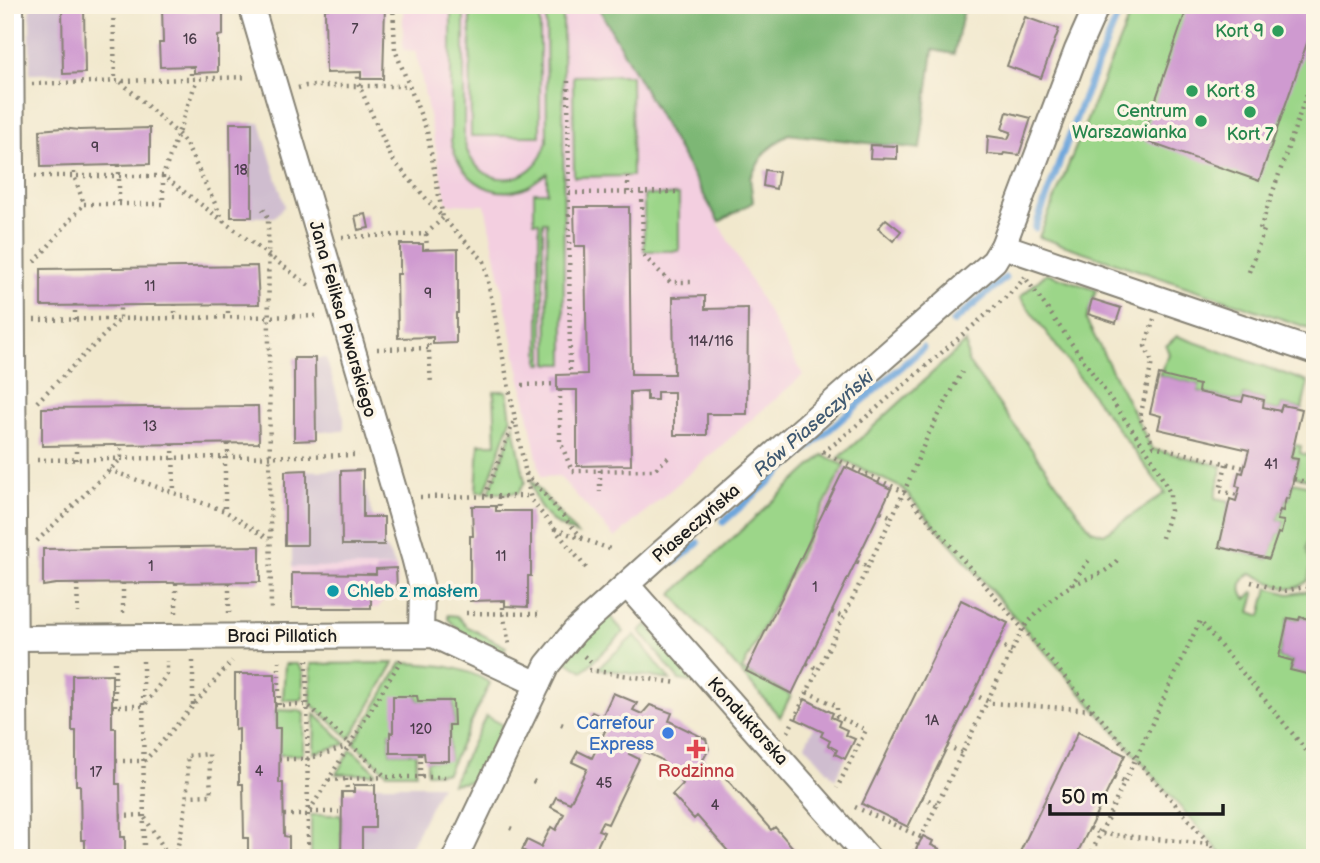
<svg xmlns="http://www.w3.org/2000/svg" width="1320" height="863" viewBox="0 0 1320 863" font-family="'Balsamiq Sans',sans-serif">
  <rect width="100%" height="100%" fill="#fcf5e5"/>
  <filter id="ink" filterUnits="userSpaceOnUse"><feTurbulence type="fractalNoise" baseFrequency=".0143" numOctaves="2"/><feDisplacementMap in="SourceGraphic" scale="14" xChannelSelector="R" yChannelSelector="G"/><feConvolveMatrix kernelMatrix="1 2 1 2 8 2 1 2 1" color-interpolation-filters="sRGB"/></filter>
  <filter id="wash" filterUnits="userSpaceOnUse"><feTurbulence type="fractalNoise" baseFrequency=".00686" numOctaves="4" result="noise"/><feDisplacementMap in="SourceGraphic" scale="28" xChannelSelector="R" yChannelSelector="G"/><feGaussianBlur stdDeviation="1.57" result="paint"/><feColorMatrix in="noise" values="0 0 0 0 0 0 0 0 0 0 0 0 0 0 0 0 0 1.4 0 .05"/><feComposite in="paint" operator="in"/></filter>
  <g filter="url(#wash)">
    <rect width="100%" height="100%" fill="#f1e8cd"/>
    <!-- built -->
    <g fill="#f3cfe0">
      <path d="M403,5H597L803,375L615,538L559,476L541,477L485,205L447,204L416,51L403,50Z"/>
      <path d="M292,567H396L397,589L391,590L378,608H292Z"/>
    </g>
    <!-- industrial -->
    <g fill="#cfbdcf">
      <path d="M30,5H84L85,73L30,74Z"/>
      <path d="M230,123H260L285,206L274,217H231Z"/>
      <path d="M294,358H326L344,418V431H316L294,421Z"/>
      <path d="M363,470V482L373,517H384V545L396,567H292V546L285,545V471Z"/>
      <path d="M823,708L833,713L831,717L840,721L839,726L847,730L846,735L855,739L835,779L805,745Z"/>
      <path d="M354,785H441L405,858H341V828H354Z"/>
    </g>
    <!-- green -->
    <g fill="#9cd689" stroke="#5c7952" stroke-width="2">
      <path d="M451,5H464V140C474,191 535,191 547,141L546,5H563L564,364H548L547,222H543V364H539V222H534V192H547V173C540,178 533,184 524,188C488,201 458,175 451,141Z"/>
      <path d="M470,5H540V136H471Z"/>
      <path d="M1134,5H1315V330L1039,237Z"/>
      <path d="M631,75L632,176L574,177L573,76Z"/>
      <rect x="644" y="195" width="35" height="56"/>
      <path d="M1047,273L1096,290L1086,320L1152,449L1222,466L1215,498L1230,501L1219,547L1268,559L1278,533H1281L1284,521L1277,520L1280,510L1283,511L1286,498L1289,499L1293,482L1315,487V512L1307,548L1311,566L1308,580C1290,599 1269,580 1251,573C1241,578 1238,591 1246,599L1253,592L1255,594L1250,612L1261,616L1268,588L1289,594L1310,591V595L1315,596V620L1301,617L1299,620L1288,618L1279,657L1293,661L1290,669L1315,676V858H1225L902,488L839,458L966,342L968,362L1091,530L1104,534L1165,493L1020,297Z"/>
      <path d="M1177,336L1308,382L1302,409L1282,405L1280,411L1263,407L1264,400L1244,395L1242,402L1198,392L1199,385L1159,375L1169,354L1166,346Z"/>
      <path d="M494,391H507L511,419L485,492H476L479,444H496Z"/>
      <path d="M514,426L525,482L518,493H489Z"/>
      <path d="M1294,445L1301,446L1300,453L1315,457V481L1294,476L1298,459L1291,458Z"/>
      <path d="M823,455L844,465L742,670L791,695L780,717L672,594Z"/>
      <path d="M531,480L577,534C549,524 536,510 531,480Z"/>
      <path d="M448,615L457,616L466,626L506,647L502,653L463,634L448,619Z"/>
      <path d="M609,615L624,632L583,671L566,661L582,640Z"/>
      <path d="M647,624L698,683L679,680L640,631Z"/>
      <path d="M635,635L670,680L598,668Z"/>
      <path d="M394,663L350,739L311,704V664Z"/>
      <path d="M401,663C432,664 463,665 490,683L447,773H427V761L449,760V725L454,724L453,701H418L417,696L393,733H390V753H416V773H387L354,743Z"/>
      <path d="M285,664H297L303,672V698L300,700H283Z"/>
      <path d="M275,710L300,711L304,713L303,753L300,755H279Z"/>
      <path d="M315,714L346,744L314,753Z"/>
      <path d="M486,716L503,725L475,781L452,784Z"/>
      <path d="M351,749L376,772L375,774H336Z"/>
      <rect x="311" y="815" width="30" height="43"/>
    </g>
    <!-- forest -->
    <path fill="#7db775" stroke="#4c6a48" stroke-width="2" d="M597,5H965L954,54L933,50L920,149L788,134L765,152L750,178L753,202L719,222Z"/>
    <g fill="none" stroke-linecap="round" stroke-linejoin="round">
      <!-- stream -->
      <g stroke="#6da6dc" stroke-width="7">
        <path d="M1035,228L1082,102L1122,5"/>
        <path d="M953,322L1005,278"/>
        <path d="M723,522L923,348"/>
        <path d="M676,561L698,543"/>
      </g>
    </g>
    <g id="blocks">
      <!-- building -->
      <g fill="#cf9ad0">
        <path d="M62,5H84L85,73L63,74Z"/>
        <path d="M328,5H385L383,79H361V72L326,73L325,9H328Z"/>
        <path d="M1188,5H1315V20L1259,181L1142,140Z"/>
        <path d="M186,6V11H223V35L218,36V72L194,73V66L160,67L159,43H163L162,7Z"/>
        <path d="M1025,17L1059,29L1041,78L1007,66Z"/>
        <path d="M1007,112L1031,118L1019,155L1004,153L1003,155L987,154L988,136L1008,139L1011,132L1002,129Z"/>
        <path d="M230,123H252V217H231Z"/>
        <path d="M62,128L79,130L150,128V164L41,167L40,130Z"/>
        <path d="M871,145L897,146V159L870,158Z"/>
        <path d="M765,170L779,172L776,189L763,186Z"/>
        <path d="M574,207H629L631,374H674L673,297L705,296V309L748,308L747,414H707V435H674V392H657V400H647V391L630,392L631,465L577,466V390H557V375L587,374L585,246H575Z"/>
        <path d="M366,214L369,228L358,230L355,216Z"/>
        <path d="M886,219L901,231L893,241L878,228Z"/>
        <path d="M400,244H423V250L458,249V313H456V343L433,344V337L398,338L397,274H400Z"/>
        <path d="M257,266L259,304L41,306V269Z"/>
        <path d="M1092,299L1121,308L1116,323L1088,314Z"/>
        <path d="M294,358H315L316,440L294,441Z"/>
        <path d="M1159,375L1199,385L1198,392L1242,402L1244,395L1264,400L1263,407L1280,411L1282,405L1302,409L1291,458L1298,459L1289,499L1286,498L1283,511L1280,510L1277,520L1284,521L1281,534L1278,533L1269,559L1219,547L1230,499L1236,501L1240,487L1236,486L1239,472L1243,473L1249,450L1158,429L1161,416L1150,413Z"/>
        <path d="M258,406L259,443L42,446V408Z"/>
        <path d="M845,467L891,489L792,694L746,671Z"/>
        <path d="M307,470V545H285V471Z"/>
        <path d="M363,470V517H384V545H342L341,471Z"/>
        <path d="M472,506H496V511H531V576H528V607L505,606V600L470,601V536H473Z"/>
        <path d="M260,546V582L56,584L43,586V549Z"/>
        <path d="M396,568L397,589L371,591V608H292V573L376,574V569Z"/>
        <path d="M961,600L1008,623L908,827L862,804Z"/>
        <path d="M1300,617L1315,620V676L1290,670L1293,661L1279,657L1288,618L1299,620Z"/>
        <path d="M112,674V728H116V784H120L121,837H125V858H85V840H81L80,785H76V731H72V675Z"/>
        <path d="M235,674H275V728H280L279,783H283L284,836L289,837V858H248V838H244L243,784H239V729L235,730Z"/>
        <path d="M613,693L637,703L633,710L642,714L650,705L672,713L669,721L706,739L709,749L703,760L713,772L717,768L771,830L775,827L802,858H734L697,816L694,819L672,795L683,784L680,780L690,771L687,767L681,772H672L660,759L633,746L629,754L639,759L608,824L602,822L598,830L604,832L594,853L589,850L585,858H537L522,850L527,840L541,847L551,827L556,830L564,814L551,807L556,797L570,803L587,769L572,762L578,751L592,758L605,731L587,722L592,712L602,717Z"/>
        <path d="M393,696H417L418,701H453L454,725H449V761H425L424,753H390V732L393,733Z"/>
        <path d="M805,699L833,713L831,717L840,721L838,726L847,730L845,735L855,739L845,759L835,754L837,750L828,745L830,741L821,736L823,732L796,719Z"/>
        <path d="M1078,732L1125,755L1114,778L1075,858H1017Z"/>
        <path d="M354,785H375V828H362V858H341L342,792H354Z"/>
        <path d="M923,836L933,841L931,845L940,849L938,853L948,858H919L913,855Z"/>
      </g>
    </g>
  </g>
  <g filter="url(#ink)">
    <use href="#blocks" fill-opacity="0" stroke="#868274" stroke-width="2"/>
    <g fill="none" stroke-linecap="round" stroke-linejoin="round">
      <defs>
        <g id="minor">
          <path d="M11,5L16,858"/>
          <path d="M251,5L414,557L422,588L421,634"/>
          <path d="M1003,246L1315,352"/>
          <path d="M627,585L868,858"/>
          <path d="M15,638L433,635L538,684"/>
          <path d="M455,858L547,665L575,631L657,557L994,261L1003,246L1077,50L1097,5"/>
        </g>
      </defs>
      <!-- minor casing -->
      <use href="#minor" stroke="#868274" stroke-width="28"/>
      <!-- path -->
      <g stroke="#868274" stroke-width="4.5" stroke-dasharray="2 5" stroke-linecap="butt">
        <path d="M113,5L115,81"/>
        <path d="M393,5L395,50L427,131L443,218L484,261L531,500L587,569"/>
        <path d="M191,66V79"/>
        <path d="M568,81L570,375"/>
        <path d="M121,82L178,134L186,144L224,222"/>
        <path d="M32,84L248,77"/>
        <path d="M298,88L306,86H409"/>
        <path d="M74,165V176L84,204"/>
        <path d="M119,165V204"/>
        <path d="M35,176H163L311,287"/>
        <path d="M628,176V192"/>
        <path d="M569,193L676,192"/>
        <path d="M642,193L643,255L670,282H693"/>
        <path d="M84,204H163V176L197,79"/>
        <path d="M263,209L268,217L271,613"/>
        <path d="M1260,229L1315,70"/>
        <path d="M426,234L427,250"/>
        <path d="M342,237L426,234L443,218L392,159L358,83V73"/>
        <path d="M35,262L84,204"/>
        <path d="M1249,272L1264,230"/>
        <path d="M1027,280L1150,455L1170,493V511L1161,541"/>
        <path d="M75,304V320"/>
        <path d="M175,304V318"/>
        <path d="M228,304V318"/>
        <path d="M1154,319L1145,346L1152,362L1140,418L1154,446L1245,468"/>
        <path d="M34,320L319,316"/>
        <path d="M428,337L431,385"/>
        <path d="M377,349L429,348"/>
        <path d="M522,385L557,384"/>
        <path d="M560,390V441L572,471L654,470L670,456"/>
        <path d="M37,402L120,319V304"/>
        <path d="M76,444V460"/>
        <path d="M173,444L174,493"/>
        <path d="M228,444V457"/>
        <path d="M822,452L904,492L1222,858"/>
        <path d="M823,452L837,442L988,313L1016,288L1025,277"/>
        <path d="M225,457V511"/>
        <path d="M37,460L359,455"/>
        <path d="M1226,464L1220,491L1238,495"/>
        <path d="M109,470L225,511L269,539"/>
        <path d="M600,470V492"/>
        <path d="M526,473L583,539"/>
        <path d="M1294,479L1315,484"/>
        <path d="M485,496L515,418"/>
        <path d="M420,497L531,496"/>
        <path d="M499,497V511"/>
        <path d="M881,512L892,517"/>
        <path d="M1315,525L1310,553L1315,571"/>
        <path d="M555,529L610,549"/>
        <path d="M37,541L121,459V444"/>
        <path d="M857,562L868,567"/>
        <path d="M1251,582L1284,591L1315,585"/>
        <path d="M123,583V613"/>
        <path d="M176,583V613"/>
        <path d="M77,584L78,613"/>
        <path d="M1071,585L1089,560"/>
        <path d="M503,600V613L509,644"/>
        <path d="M832,612L843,617"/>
        <path d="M229,613V582"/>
        <path d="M466,613L538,614"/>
        <path d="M998,644L1012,651"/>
        <path d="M584,656L594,665"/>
        <path d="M307,660L308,858"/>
        <path d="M143,661L144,858"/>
        <path d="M193,661V706"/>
        <path d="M115,662V706"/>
        <path d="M807,664L818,669"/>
        <path d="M589,670L677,683"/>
        <path d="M807,692L837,706V716L866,730L837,788"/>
        <path d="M973,694L991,703L1093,710"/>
        <path d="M275,705H307L311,708L386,777H450"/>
        <path d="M279,705V660"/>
        <path d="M112,706H144L167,674V661"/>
        <path d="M561,724L566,726"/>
        <path d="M788,732L904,492L928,435L962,372"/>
        <path d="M947,746L962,753"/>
        <path d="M279,759H307L347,747"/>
        <path d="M116,761H144L155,750L232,661"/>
        <path d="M420,777V753"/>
        <path d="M1114,778L1125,783"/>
        <path d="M346,779L347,790"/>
        <path d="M329,780L385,777"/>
        <path d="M533,781L538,784"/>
        <path d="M922,797L937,804"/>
        <path d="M855,807L921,837"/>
        <path d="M310,812H339"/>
        <path d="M284,815H307L401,660"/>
        <path d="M120,816L144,815"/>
        <path d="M145,818L170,858"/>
        <path d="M510,828L515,830"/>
        <path d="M1090,828L1102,834L1209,844"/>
        <path d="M174,858C185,824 189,791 187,756L209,754L211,795L188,796"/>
        <path d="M911,858L1023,628C1037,613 1051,598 1069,587C1086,577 1106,576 1118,559"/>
        <path d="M1089,858L1200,621L1315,761"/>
      </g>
      <!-- minor -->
      <use href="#minor" stroke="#fff" stroke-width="24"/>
    </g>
  </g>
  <!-- markers -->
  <g fill="#2e9e5b" stroke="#fcf5e5" stroke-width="2.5">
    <circle cx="1278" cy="31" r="7"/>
    <circle cx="1192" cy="91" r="7"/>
    <circle cx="1250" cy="112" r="7"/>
    <circle cx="1201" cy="121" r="7"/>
  </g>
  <circle fill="#0f9aa8" stroke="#fcf5e5" stroke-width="2.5" cx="333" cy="591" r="7"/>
  <circle fill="#3f7fe0" stroke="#fcf5e5" stroke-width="2.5" cx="668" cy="733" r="7"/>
  <path fill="#e0444e" stroke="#fcf5e5" stroke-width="2.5" d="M692.5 738.5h7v7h7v7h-7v7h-7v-7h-7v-7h7z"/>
  <g text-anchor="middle" stroke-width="7" stroke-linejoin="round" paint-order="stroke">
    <!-- number labels -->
    <g font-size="14" fill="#493c49">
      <text x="355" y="34">7</text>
      <text x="190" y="44">16</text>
      <text x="95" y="152">9</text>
      <text x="241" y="175">18</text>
      <text x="150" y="291">11</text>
      <text x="428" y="298">9</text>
      <text x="711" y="346">114/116</text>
      <text x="150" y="431">13</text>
      <text x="1271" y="469">41</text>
      <text x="501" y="561">11</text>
      <text x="151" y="571">1</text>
      <text x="815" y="592">1</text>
      <text x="932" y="725">1A</text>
      <text x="421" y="734">120</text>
      <text x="259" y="776">4</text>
      <text x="96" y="777">17</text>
      <text x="604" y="788">45</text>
      <text x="715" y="810">4</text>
    </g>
    <!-- leisure labels -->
    <g font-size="18" fill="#27864d" stroke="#fcf5e5" text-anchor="end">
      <text x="1264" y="37">Kort 9</text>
      <text x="1206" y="97" text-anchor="start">Kort 8</text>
      <text x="1187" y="117">Centrum<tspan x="1187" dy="21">Warszawianka</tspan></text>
      <text x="1250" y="140" text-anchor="middle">Kort 7</text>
    </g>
    <!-- street labels -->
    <g font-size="18" fill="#1c1c1c" stroke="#fcf5e5">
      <text transform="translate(343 319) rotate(74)" y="6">Jana Feliksa Piwarskiego</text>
      <text transform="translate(696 523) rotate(-41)" y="6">Piaseczyńska</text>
      <text x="282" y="642">Braci Pillatich</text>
      <text transform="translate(748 721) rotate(48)" y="6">Konduktorska</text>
    </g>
    <!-- culture labels -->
    <g font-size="18" fill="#0d838f" stroke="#fcf5e5" text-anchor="start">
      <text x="347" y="597">Chleb z masłem</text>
    </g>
    <!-- shop labels -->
    <g font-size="18" fill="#366cbe" stroke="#fcf5e5" text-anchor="end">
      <text x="654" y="729">Carrefour<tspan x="654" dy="21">Express</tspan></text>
    </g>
    <!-- health labels -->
    <g font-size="18" fill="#be3a42" stroke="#fcf5e5">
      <text x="696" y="777">Rodzinna</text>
    </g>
    <!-- water labels -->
    <g font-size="19" font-style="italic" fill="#405a72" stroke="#fcf5e5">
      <text transform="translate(813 423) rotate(-41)" y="7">Rów Piaseczyński</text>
    </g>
  </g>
  <!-- margin -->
  <rect width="1320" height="863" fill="none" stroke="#fcf5e5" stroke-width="28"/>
  <!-- scale -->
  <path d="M1050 804v10h173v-10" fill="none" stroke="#1c1c1c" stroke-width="3.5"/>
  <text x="1061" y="804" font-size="21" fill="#1c1c1c" stroke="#fcf5e5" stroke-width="5" paint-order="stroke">50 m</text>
</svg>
